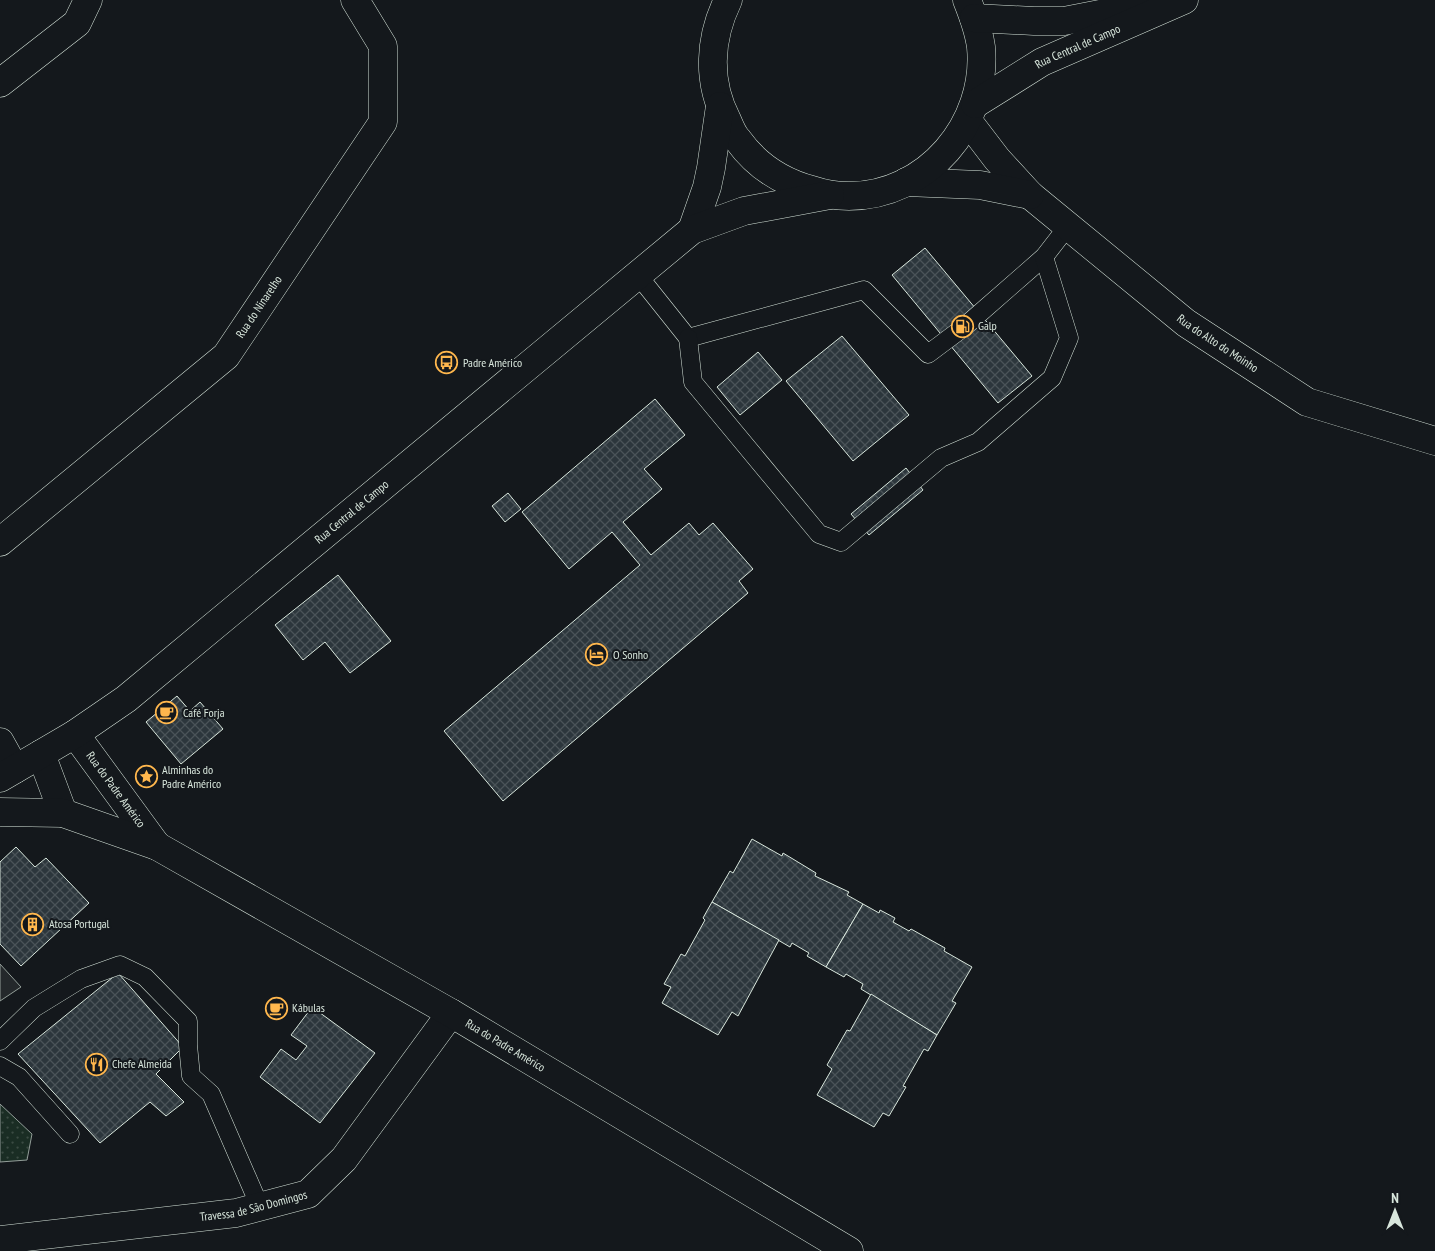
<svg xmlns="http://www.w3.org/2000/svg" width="1435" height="1251" viewBox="0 0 1435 1251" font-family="'PT Sans Narrow',sans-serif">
  <defs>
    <pattern id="grass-dots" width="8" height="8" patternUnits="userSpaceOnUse" patternTransform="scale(1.25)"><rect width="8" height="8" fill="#1a2d24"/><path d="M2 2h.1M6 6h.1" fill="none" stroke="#3b4b43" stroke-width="1.8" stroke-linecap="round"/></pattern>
    <pattern id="building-cross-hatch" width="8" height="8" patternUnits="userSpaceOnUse" patternTransform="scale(1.25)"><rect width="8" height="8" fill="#2c363c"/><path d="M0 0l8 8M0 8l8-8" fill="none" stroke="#4a5358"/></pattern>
  </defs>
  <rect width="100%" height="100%" fill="#14181c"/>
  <!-- grass -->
  <path fill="url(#grass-dots)" stroke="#939e99" d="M0,1104L32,1134L27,1160L0,1162Z"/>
  <!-- parking -->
  <path fill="#24282b" stroke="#939e99" d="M0,964L21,987L0,1001Z"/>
  <!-- building -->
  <g fill="url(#building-cross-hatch)" stroke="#d8e6dc">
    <path d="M925,248L1032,376L998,403L892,275Z"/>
    <path d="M842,336L909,415L853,461L786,381Z"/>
    <path d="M758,352L782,380L740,415L717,387Z"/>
    <path d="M655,399L685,435L644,469L662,489L623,522L651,555L689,523L699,535L713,523L753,569L739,581L748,593L503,801L444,731L640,565L612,532L569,569L522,512Z"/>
    <path d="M906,468L923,490L869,535L851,514Z"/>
    <path d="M508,493L521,509L505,522L492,506Z"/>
    <path d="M338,575L391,641L350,673L325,642L303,660L275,625Z"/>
    <path d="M177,696L190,711L200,702L223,729L181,764L146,722Z"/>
    <path d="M752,839L782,856L783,853L816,873L815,876L849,892L847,895L863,904L826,967L807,956L809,953L792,943L790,947L712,902L730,871L733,873Z"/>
    <path d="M16,847L35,867L46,858L89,903L21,966L0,944V862Z"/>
    <path d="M712,902L779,940L738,1016L732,1012L718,1035L662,1003L671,987L664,984L681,954L685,956L705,920L703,918Z"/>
    <path d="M863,904L879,913L880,910L895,918L893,922L909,931L911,929L945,948L944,951L972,967L952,1001L956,1003L937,1035L861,989L863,984L846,974L844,977L826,967Z"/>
    <path d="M118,973L183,1047L156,1074L184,1102L166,1116L150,1102L100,1143L18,1054Z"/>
    <path d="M871,994L937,1035L928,1051L924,1049L903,1086L906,1087L889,1116L883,1113L874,1127L817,1095L832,1069L827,1065L847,1030L850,1031Z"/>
    <path d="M312,1007L375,1053L320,1123L260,1077L281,1049L296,1060L307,1046L291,1035Z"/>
  </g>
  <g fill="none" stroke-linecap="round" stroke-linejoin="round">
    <defs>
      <g id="lane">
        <path d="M637,274L688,338L864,290L928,354L964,327L1044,257L1068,226"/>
        <path d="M688,338L693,382L819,534L841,542L941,458L978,442L1052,378L1069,338L1044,257"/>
        <path d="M0,1041L34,1008L81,979L120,965L145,977L188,1021V1045L191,1076L211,1094L260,1207"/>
        <path d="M0,1066L19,1077L70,1134"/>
      </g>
      <g id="street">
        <path d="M0,83L77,23L88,0"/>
        <path id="s1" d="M968,121L997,159L1030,195L1186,323L1307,402L1435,441"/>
        <path d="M906,182L980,185L1030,195"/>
        <path id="s2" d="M0,542L226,356L383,122V46L355,0"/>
        <path d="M0,742L15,769"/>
        <path id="s3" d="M0,1240L236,1213L308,1194L344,1159L451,1013"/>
      </g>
      <g id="secondary">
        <path id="s4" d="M75,734L157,846"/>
        <path d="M41,754L63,813"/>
        <path id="s5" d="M0,812L63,813L157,846L451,1013L849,1251"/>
      </g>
      <g id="primary">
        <path d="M728,0C709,39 707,82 727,120C730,127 733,135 738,140C756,165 782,182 812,190C824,194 836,196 849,196C927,196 988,124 981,47C979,31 973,15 967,0"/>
        <path d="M974,18L1034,21H1064L1146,5"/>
        <path id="s6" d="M975,104L1042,62L1184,0"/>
        <path d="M692,230L707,187L711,168L720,106"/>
        <path id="s7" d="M0,778L75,734L126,699L692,230L744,211L830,195"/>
      </g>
    </defs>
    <!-- lane casing -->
    <use href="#lane" stroke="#d8e6dc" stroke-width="19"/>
    <!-- street casing -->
    <use href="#street" stroke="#d8e6dc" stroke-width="29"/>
    <!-- secondary casing -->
    <use href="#secondary" stroke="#d8e6dc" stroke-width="29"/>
    <!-- primary casing -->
    <use href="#primary" stroke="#d8e6dc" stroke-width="29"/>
    <!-- lane -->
    <use href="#lane" stroke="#14181c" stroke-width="18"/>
    <!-- street -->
    <use href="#street" stroke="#14181c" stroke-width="28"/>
    <!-- secondary -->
    <use href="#secondary" stroke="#14181c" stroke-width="28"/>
    <!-- primary -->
    <use href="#primary" stroke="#14181c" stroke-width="28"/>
  </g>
  <!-- icons -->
  <defs>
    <symbol id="fuel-ring" viewBox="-11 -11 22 22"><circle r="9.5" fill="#14181c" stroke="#ffb74d" stroke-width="1.5"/><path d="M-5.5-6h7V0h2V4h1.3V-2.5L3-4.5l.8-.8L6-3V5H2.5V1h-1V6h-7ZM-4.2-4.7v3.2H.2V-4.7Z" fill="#ffb74d"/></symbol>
    <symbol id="bus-ring" viewBox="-11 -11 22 22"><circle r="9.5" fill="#14181c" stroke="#ffb74d" stroke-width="1.5"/><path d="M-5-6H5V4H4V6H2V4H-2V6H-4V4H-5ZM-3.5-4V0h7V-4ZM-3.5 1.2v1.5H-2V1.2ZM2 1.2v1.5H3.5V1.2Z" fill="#ffb74d"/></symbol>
    <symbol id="hotel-ring" viewBox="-11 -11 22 22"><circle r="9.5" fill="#14181c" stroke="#ffb74d" stroke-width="1.5"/><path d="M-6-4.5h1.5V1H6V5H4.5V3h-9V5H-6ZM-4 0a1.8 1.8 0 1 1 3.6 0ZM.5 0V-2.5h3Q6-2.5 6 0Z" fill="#ffb74d"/></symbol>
    <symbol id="cafe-ring" viewBox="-11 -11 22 22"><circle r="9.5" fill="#14181c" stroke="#ffb74d" stroke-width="1.5"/><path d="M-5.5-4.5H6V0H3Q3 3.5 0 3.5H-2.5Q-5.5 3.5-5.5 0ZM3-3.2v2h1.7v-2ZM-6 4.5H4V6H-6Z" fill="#ffb74d"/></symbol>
    <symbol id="sight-ring" viewBox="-11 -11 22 22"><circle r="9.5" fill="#14181c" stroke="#ffb74d" stroke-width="1.5"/><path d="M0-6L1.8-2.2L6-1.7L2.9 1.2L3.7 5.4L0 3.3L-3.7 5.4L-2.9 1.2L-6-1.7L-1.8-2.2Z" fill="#ffb74d"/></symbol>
    <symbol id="building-ring" viewBox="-11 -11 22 22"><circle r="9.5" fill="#14181c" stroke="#ffb74d" stroke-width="1.5"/><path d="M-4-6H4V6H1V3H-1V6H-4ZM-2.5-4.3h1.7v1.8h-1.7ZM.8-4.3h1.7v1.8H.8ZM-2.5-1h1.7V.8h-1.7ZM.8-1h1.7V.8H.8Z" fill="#ffb74d"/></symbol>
    <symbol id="restaurant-ring" viewBox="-11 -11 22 22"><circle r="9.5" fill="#14181c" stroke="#ffb74d" stroke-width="1.5"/><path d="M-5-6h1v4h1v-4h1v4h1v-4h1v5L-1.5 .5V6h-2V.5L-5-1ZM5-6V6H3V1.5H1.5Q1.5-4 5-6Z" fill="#ffb74d"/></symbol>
  </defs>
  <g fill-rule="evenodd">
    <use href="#fuel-ring" x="950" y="314" width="25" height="25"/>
    <use href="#bus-ring" x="434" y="350" width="25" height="25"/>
    <use href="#hotel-ring" x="584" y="642" width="25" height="25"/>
    <use href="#cafe-ring" x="154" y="700" width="25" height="25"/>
    <use href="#sight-ring" x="134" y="764" width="25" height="25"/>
    <use href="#building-ring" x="20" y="912" width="25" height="25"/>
    <use href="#cafe-ring" x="264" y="996" width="25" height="25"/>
    <use href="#restaurant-ring" x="84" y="1052" width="25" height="25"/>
  </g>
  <g text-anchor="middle" stroke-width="4" stroke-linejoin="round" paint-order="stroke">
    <!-- street labels -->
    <g font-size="12" fill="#d8e6dc" stroke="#14181c">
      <text dy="4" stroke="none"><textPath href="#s6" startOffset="118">Rua Central de Campo</textPath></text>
      <text dy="4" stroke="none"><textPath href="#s2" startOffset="352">Rua do Ninarelho</textPath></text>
      <text dy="4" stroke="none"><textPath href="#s1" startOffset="336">Rua do Alto do Moinho</textPath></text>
      <text dy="4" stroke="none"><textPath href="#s7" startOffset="442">Rua Central de Campo</textPath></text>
      <text dy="4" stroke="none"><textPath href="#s4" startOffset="69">Rua do Padre Américo</textPath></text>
      <text dy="4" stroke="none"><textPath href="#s5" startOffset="564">Rua do Padre Américo</textPath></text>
      <text dy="4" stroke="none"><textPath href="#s3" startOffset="256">Travessa de São Domingos</textPath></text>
    </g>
    <!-- poi labels -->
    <g font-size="12" fill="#d8e6dc" stroke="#14181c" text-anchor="start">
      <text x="978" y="330">Galp</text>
      <text x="463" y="367">Padre Américo</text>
      <text x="613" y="659">O Sonho</text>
      <text x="183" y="717">Café Forja</text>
      <text x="162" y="774">Alminhas do<tspan x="162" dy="14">Padre Américo</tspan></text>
      <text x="49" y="928">Atosa Portugal</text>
      <text x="292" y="1012">Kábulas</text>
      <text x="112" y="1068">Chefe Almeida</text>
    </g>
  </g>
  <!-- north arrow -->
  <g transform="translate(1395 1211)" stroke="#14181c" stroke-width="4" paint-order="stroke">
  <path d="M0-4L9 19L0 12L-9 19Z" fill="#d8e6dc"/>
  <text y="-8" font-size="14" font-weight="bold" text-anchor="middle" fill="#d8e6dc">N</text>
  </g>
</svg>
